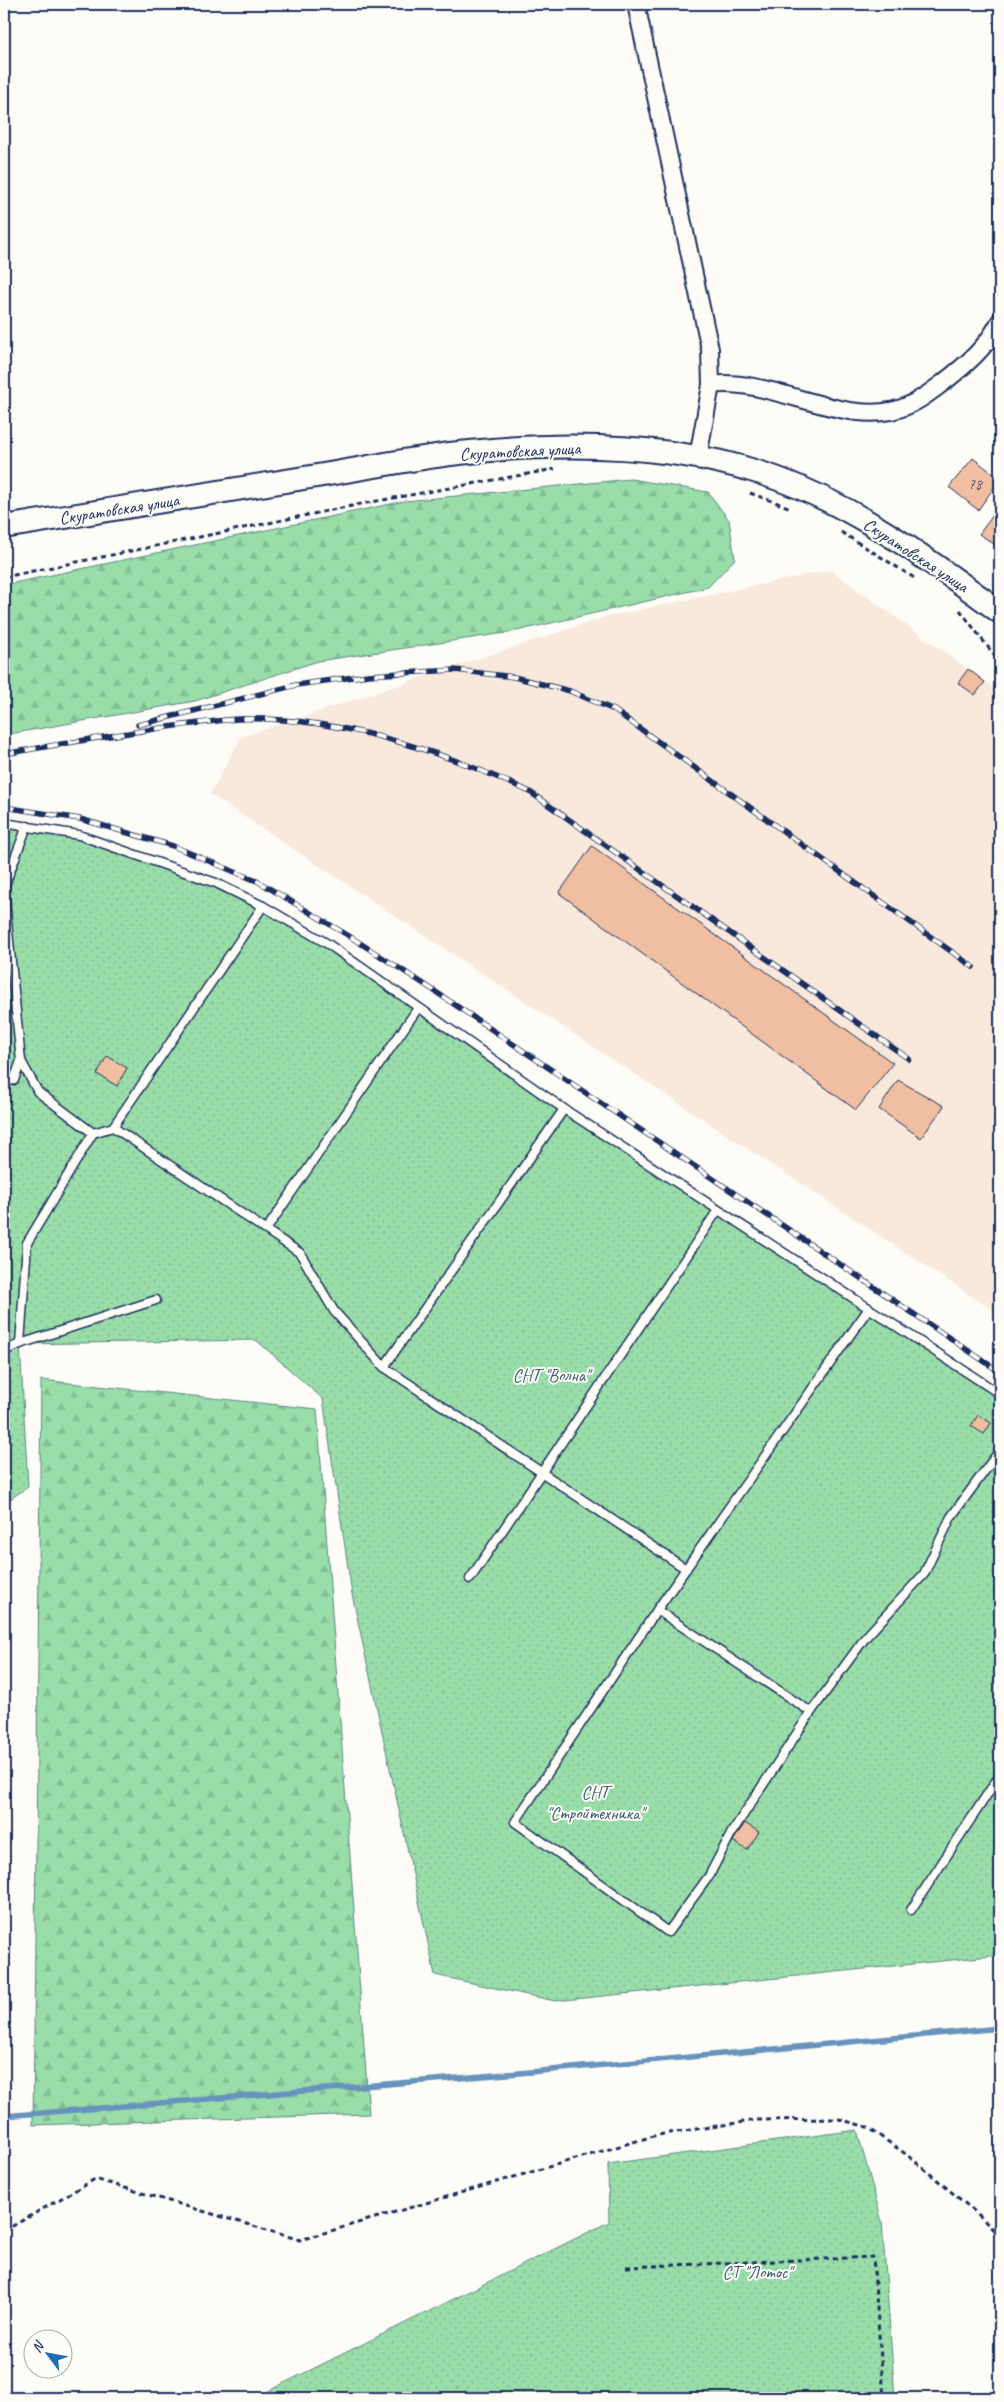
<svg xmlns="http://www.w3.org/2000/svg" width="1004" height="2402" viewBox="0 0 1004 2402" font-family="Caveat,sans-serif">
  <defs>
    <pattern id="forest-firs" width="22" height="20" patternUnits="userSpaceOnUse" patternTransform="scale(1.25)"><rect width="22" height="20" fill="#99dda9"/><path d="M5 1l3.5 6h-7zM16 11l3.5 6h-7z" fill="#83be94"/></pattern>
    <pattern id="park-dots" width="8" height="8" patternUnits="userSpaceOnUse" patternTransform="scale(1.25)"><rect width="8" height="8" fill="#99dda9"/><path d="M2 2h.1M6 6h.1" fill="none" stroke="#83be94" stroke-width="1.8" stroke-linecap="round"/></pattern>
  </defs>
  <rect width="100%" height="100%" fill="#fdfcf7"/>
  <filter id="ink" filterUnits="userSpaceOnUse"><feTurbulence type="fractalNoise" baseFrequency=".02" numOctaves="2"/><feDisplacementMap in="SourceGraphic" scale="10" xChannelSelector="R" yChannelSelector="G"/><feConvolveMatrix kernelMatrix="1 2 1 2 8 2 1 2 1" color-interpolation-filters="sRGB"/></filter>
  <g filter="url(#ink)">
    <!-- built -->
    <path fill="#f9e9dd" d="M830,570L1000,692V1315L210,794L241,737L605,617Z"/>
    <!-- forest -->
    <g fill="url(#forest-firs)" stroke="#5a8684">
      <path d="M631,479L708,492L729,520L735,559L708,587L512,632L318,661L195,701L4,735V585L405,501Z"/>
      <path d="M41,1380L317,1409L369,2114L33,2125Z"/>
    </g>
    <!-- park -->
    <g fill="url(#park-dots)" stroke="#5a8684">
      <path d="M4,823L79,835L216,883L328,944L418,1008L1000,1394V1955L555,2001L435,1975L352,1594L323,1399L256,1340L20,1344L28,1487L4,1503Z"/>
      <path d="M857,2130L882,2222L895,2398H254L609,2222L608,2164Z"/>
    </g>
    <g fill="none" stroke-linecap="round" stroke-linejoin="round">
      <!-- stream -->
      <path stroke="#6793bc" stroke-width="5.5" d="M4,2116L519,2073L1000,2028"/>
    </g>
    <!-- building -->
    <g fill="#f0bea1" stroke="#1b2f5e">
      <path d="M973,458L1000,479L978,510L949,487Z"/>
      <path d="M1000,506V548L979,534Z"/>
      <path d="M968,669L985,682L975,695L958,683Z"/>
      <path d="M592,846L893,1063L856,1110L559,893Z"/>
      <path d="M107,1056L127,1068L117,1086L97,1074Z"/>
      <path d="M898,1080L944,1106L921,1138L879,1109Z"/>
      <path d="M978,1415L991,1423L984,1434L971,1426Z"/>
      <path d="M745,1823L759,1832L747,1850L733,1841Z"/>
    </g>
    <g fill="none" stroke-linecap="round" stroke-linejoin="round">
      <defs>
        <g id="lane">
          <path d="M4,823L79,835L216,883L263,906L328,944L564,1109L1000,1394"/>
          <path d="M4,887L27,826"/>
          <path d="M4,891L21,1061L38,1092L93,1133L27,1243L20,1344"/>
          <path d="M4,1082L14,1080L21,1061"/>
          <path d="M113,1127L300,1253L334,1311L384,1367L686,1569"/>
          <path d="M93,1133L113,1127L263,906"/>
          <path d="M266,1230L418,1008"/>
          <path d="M869,1308L657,1610L515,1822L668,1932L709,1876L732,1832L811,1712L865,1638L924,1574L951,1517L1000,1450"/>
          <path d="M4,1351L20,1344L156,1300"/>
          <path d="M384,1367L564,1109"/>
          <path d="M470,1579L718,1210"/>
          <path d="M657,1610L811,1712"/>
          <path d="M911,1910L1000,1775"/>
        </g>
        <g id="street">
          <path d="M636,4L710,349L711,385L698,457"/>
          <path d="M711,385C773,376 851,433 909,405C921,400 933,390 944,382C967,364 987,347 1000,321"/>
        </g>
        <path id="secondary" d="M4,527C104,511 204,495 304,478C356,470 407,459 459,453C559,442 665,442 761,473C848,501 927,558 1000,612"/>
      </defs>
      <!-- lane casing -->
      <use href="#lane" stroke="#1b2f5e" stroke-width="11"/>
      <!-- street casing -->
      <use href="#street" stroke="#1b2f5e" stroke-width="20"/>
      <!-- secondary casing -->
      <use href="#secondary" stroke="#1b2f5e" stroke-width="26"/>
      <!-- path -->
      <g stroke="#1b2f5e" stroke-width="3" stroke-dasharray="5 4" stroke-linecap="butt">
        <path d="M750,493L791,508"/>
        <path d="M841,532L916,579"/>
        <path d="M4,577L366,503L555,469"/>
        <path d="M960,610L1000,663"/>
        <path d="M4,2231L95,2179L300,2240L657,2135L757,2120L839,2119L867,2127L910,2157L980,2216L1000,2237"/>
        <path d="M626,2267L873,2257L884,2398"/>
      </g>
      <!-- lane -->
      <use href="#lane" stroke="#fdfcf7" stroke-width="8"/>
      <!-- street -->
      <use href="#street" stroke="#fdfcf7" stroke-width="16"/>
      <!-- secondary -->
      <use href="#secondary" stroke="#fdfcf7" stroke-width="22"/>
      <defs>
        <g id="rail">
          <path d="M138,725L296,685L368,675L455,670L514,677L570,691L614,710L973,967"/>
          <path d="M4,754C61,744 118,734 175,726C196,724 218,720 239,719C336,716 443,751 530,792L909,1059"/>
          <path d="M4,807L80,819L173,846L259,882L349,936L424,984L1000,1372"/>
        </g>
      </defs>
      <!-- rail casing -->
      <use href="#rail" stroke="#1b2f5e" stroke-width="5.5"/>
      <!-- rail -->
      <use href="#rail" stroke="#fdfcf7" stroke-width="4" stroke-dasharray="11" stroke-linecap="butt"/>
    </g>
  </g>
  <g text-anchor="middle" stroke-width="4" stroke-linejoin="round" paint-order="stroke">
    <!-- number labels -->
    <g font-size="15" fill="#50536f">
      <text x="975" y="489">78</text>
    </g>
    <!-- street labels -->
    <g font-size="18" fill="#1b2f5e" stroke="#fdfcf7">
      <text transform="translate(520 451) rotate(-3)" y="6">Скуратовская улица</text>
      <text transform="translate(119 509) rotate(-9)" y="6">Скуратовская улица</text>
      <text transform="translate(916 555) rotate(33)" y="6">Скуратовская улица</text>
    </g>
    <!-- park labels -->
    <g font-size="18" fill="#3a5a71" stroke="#fdfcf7">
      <text x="551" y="1381">СНТ "Волна"</text>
      <text x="595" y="1798">СНТ<tspan x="595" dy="21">"Стройтехника"</tspan></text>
      <text x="757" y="2278">СТ "Лотос"</text>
    </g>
  </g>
  <!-- margin -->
  <rect width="1004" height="2402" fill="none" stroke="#fdfcf7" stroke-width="20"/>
  <rect x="10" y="10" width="984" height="2382" fill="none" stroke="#1b2f5e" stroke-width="2" filter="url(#ink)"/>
  <!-- north arrow -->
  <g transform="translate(48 2354) rotate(302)"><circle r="24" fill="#fdfcf7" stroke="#a3aaba"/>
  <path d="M0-4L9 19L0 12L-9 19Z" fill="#1f6fb2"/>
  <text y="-8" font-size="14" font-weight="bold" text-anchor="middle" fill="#1b2f5e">N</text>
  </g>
</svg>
